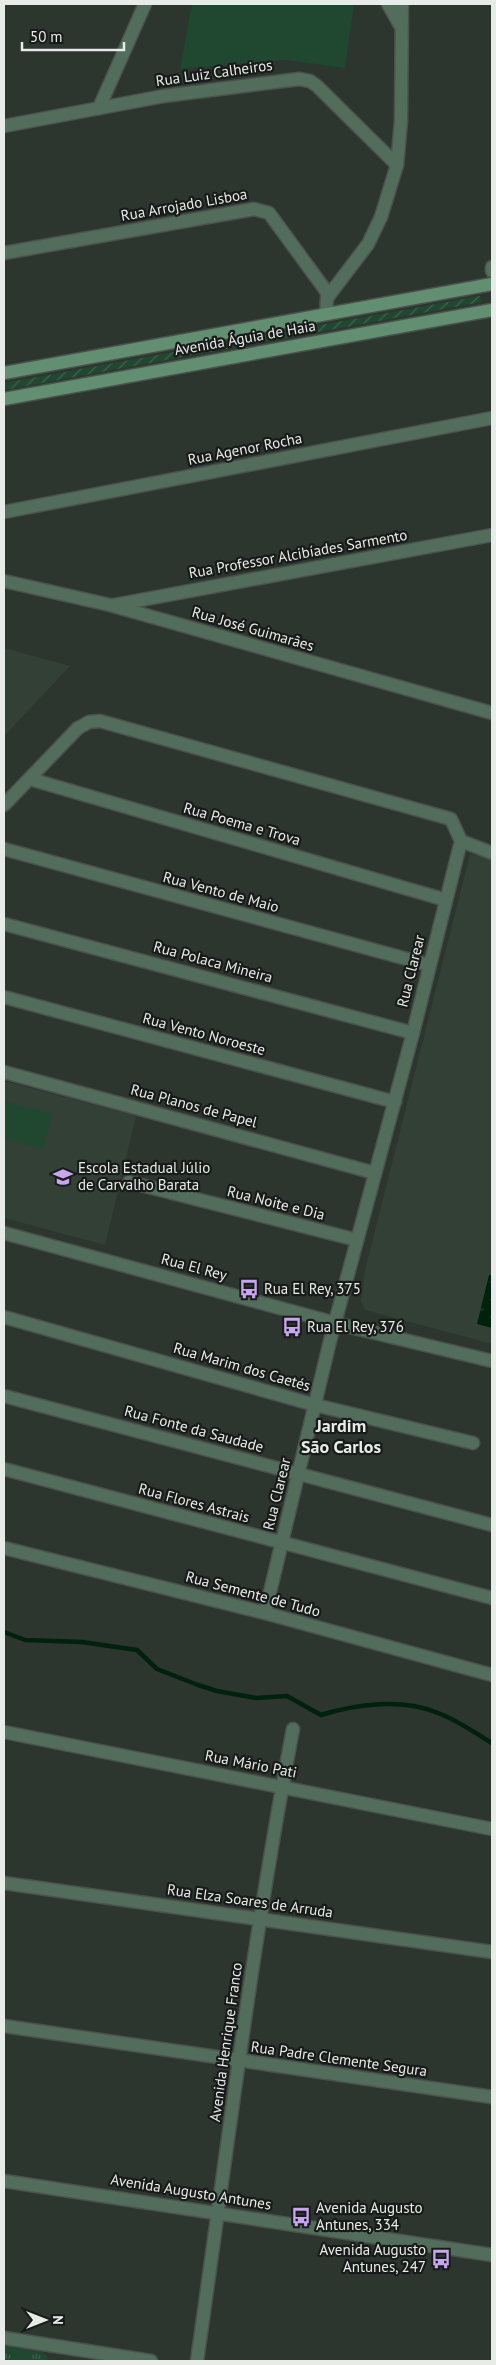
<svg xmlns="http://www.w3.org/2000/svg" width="496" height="2365" viewBox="0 0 496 2365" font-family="'PT Sans',sans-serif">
  <defs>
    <pattern id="park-tufts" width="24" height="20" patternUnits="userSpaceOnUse" patternTransform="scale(1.25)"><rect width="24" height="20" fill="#204730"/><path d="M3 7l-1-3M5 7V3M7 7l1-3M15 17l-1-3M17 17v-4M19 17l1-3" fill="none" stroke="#40624e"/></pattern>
    <pattern id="garden-furrows" width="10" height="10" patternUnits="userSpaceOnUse" patternTransform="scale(1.25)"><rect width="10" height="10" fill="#204730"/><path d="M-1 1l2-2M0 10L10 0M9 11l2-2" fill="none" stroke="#40624e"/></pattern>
    <pattern id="water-ripples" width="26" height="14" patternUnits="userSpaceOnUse" patternTransform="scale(1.25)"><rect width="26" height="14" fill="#00210d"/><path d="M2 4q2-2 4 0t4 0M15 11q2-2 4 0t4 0" fill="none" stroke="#254130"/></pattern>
  </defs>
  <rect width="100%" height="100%" fill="#2d352f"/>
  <!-- built -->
  <g fill="#324036">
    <path d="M4,648L70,666L4,736Z"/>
    <path d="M470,854L492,859V1344L365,1310L361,1301L365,1270Z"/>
    <path d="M4,1081L136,1116L105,1245L4,1218Z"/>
  </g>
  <!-- park -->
  <path fill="url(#park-tufts)" d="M4,2346L39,2350L48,2357L45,2361H4Z"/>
  <!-- garden -->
  <path fill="url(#garden-furrows)" d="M480,296L482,302L4,390V383Z"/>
  <!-- pitch -->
  <g fill="#204730">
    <path d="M192,4H354L345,68L287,60L180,69Z"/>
    <path d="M4,1101L52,1114L43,1149L4,1138Z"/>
  </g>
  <!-- water -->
  <path fill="url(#water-ripples)" d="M489,1275H492V1328L477,1324Z"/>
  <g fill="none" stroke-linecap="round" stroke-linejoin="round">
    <!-- stream -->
    <path stroke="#00210d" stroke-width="4.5" d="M4,1632L25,1640L82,1642L137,1650L157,1669L198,1685L217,1691L256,1698L287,1696L321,1715C356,1704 402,1698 438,1713C457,1720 475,1733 492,1743"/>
    <defs>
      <g id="minor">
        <path d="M388,4L400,25"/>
        <path d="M99,108L145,4"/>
        <path d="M4,126L164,96L299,79L310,81L317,86L397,165"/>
        <path d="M4,253L254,209L269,213L329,295"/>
        <path d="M492,267V271"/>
        <path d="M326,314L327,298L368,244L381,217L397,165L401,121L402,4"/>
        <path d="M4,512L492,418"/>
        <path d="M4,581L110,605L492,713"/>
        <path d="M114,605L492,535"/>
        <path d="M30,779L446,900"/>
        <path d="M4,805L78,728L89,722L100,721L451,819L461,841L413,1033L330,1341L265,1613"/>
        <path d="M461,841L492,853"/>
        <path d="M4,849L429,965"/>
        <path d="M4,924L413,1033"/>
        <path d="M4,997L395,1102"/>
        <path d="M4,1072L375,1173"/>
        <path d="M129,1182L357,1240"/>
        <path d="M4,1233L350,1327L492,1361"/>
        <path d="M4,1317L315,1405L473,1443"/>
        <path d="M4,1396L492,1525"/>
        <path d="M4,1469L492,1598"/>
        <path d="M4,1548L265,1613L492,1675"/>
        <path d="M4,1732L492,1829"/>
        <path d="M4,1883L492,1952"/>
        <path d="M4,2026L492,2097"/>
        <path d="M4,2338L151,2361"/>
        <path d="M197,2361C227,2151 253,1938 293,1729"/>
      </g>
      <path id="tertiary" d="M4,2181L492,2255"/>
      <g id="secondary">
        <path d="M4,373L492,284"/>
        <path d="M4,399L492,310"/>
      </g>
    </defs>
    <!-- minor casing -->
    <use href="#minor" stroke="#4b524d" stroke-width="15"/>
    <!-- tertiary casing -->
    <use href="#tertiary" stroke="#4b524d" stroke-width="15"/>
    <!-- secondary casing -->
    <use href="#secondary" stroke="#4b524d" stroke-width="15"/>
    <!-- minor -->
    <use href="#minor" stroke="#526d5c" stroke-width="12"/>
    <!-- tertiary -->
    <use href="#tertiary" stroke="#526d5c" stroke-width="12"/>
    <!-- secondary -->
    <use href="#secondary" stroke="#628e72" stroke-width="12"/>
  </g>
  <!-- icons -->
  <defs>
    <symbol id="school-bare" viewBox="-9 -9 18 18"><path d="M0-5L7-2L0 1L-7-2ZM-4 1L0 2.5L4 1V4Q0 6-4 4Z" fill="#c8a6ef" stroke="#181b19" stroke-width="2.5" paint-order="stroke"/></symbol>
    <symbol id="bus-bare" viewBox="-9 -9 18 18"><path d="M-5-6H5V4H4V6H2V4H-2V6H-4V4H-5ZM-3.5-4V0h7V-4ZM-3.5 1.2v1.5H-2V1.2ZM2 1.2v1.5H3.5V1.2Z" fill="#c8a6ef" stroke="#181b19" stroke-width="2.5" paint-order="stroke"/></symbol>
  </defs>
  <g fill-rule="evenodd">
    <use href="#school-bare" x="49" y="1163" width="28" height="28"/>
    <use href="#bus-bare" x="235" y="1275" width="28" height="28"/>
    <use href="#bus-bare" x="278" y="1313" width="28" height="28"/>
    <use href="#bus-bare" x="287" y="2203" width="28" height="28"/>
    <use href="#bus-bare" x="427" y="2245" width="28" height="28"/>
  </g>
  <g text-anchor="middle" stroke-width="4.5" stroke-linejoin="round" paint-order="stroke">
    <!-- street labels -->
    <g font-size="15" fill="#e7ece9" stroke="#181b19">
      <text transform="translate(214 73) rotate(-8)" y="5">Rua Luiz Calheiros</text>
      <text transform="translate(184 205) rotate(-10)" y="5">Rua Arrojado Lisboa</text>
      <text transform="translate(245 338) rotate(-10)" y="5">Avenida Águia de Haia</text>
      <text transform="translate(245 449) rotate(-11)" y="5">Rua Agenor Rocha</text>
      <text transform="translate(298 554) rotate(-10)" y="5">Rua Professor Alcibíades Sarmento</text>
      <text transform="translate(253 629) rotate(16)" y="5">Rua José Guimarães</text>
      <text transform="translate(242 824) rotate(16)" y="5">Rua Poema e Trova</text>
      <text transform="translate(221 892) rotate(15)" y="5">Rua Vento de Maio</text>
      <text transform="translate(213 962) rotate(15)" y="5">Rua Polaca Mineira</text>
      <text transform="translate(411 971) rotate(-76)" y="5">Rua Clarear</text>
      <text transform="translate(204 1034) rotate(15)" y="5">Rua Vento Noroeste</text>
      <text transform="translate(194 1106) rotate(15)" y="5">Rua Planos de Papel</text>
      <text transform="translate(276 1203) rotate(14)" y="5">Rua Noite e Dia</text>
      <text transform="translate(194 1267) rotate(15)" y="5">Rua El Rey</text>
      <text transform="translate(242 1367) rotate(16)" y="5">Rua Marim dos Caetés</text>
      <text transform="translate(194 1429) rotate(15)" y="5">Rua Fonte da Saudade</text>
      <text transform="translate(277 1494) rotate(-76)" y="5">Rua Clarear</text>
      <text transform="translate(194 1503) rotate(15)" y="5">Rua Flores Astrais</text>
      <text transform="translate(253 1594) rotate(15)" y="5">Rua Semente de Tudo</text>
      <text transform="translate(251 1764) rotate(11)" y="5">Rua Mário Pati</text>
      <text transform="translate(250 1901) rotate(8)" y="5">Rua Elza Soares de Arruda</text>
      <text transform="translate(226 2042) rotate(-82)" y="5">Avenida Henrique Franco</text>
      <text transform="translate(339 2059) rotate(8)" y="5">Rua Padre Clemente Segura</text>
      <text transform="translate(191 2192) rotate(9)" y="5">Avenida Augusto Antunes</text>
    </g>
    <!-- poi labels -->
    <g font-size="15" fill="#e7ece9" stroke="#181b19" text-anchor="start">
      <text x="78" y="1173">Escola Estadual Júlio<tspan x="78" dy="17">de Carvalho Barata</tspan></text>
      <text x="264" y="1294">Rua El Rey, 375</text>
      <text x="307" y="1332">Rua El Rey, 376</text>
      <text x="316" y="2213">Avenida Augusto<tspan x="316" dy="17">Antunes, 334</tspan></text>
      <text x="426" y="2255" text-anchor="end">Avenida Augusto<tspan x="426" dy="17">Antunes, 247</tspan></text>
    </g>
    <!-- quarter labels -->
    <g font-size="18" font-weight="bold" fill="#e7ece9" stroke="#181b19">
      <text x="341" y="1432">Jardim<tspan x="341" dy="21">São Carlos</tspan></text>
    </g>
  </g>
  <!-- border -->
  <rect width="496" height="2365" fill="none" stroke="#e7ece9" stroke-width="10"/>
  <!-- north arrow -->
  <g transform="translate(45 2320) rotate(90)" stroke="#181b19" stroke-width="4" paint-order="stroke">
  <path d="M0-4L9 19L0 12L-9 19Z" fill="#e7ece9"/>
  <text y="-8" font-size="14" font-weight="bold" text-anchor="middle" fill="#e7ece9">N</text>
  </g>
  <!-- scale -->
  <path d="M22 42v8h102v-8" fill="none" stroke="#e7ece9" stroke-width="2.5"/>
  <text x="30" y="42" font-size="15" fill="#e7ece9" stroke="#181b19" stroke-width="4" paint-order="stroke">50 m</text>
</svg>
